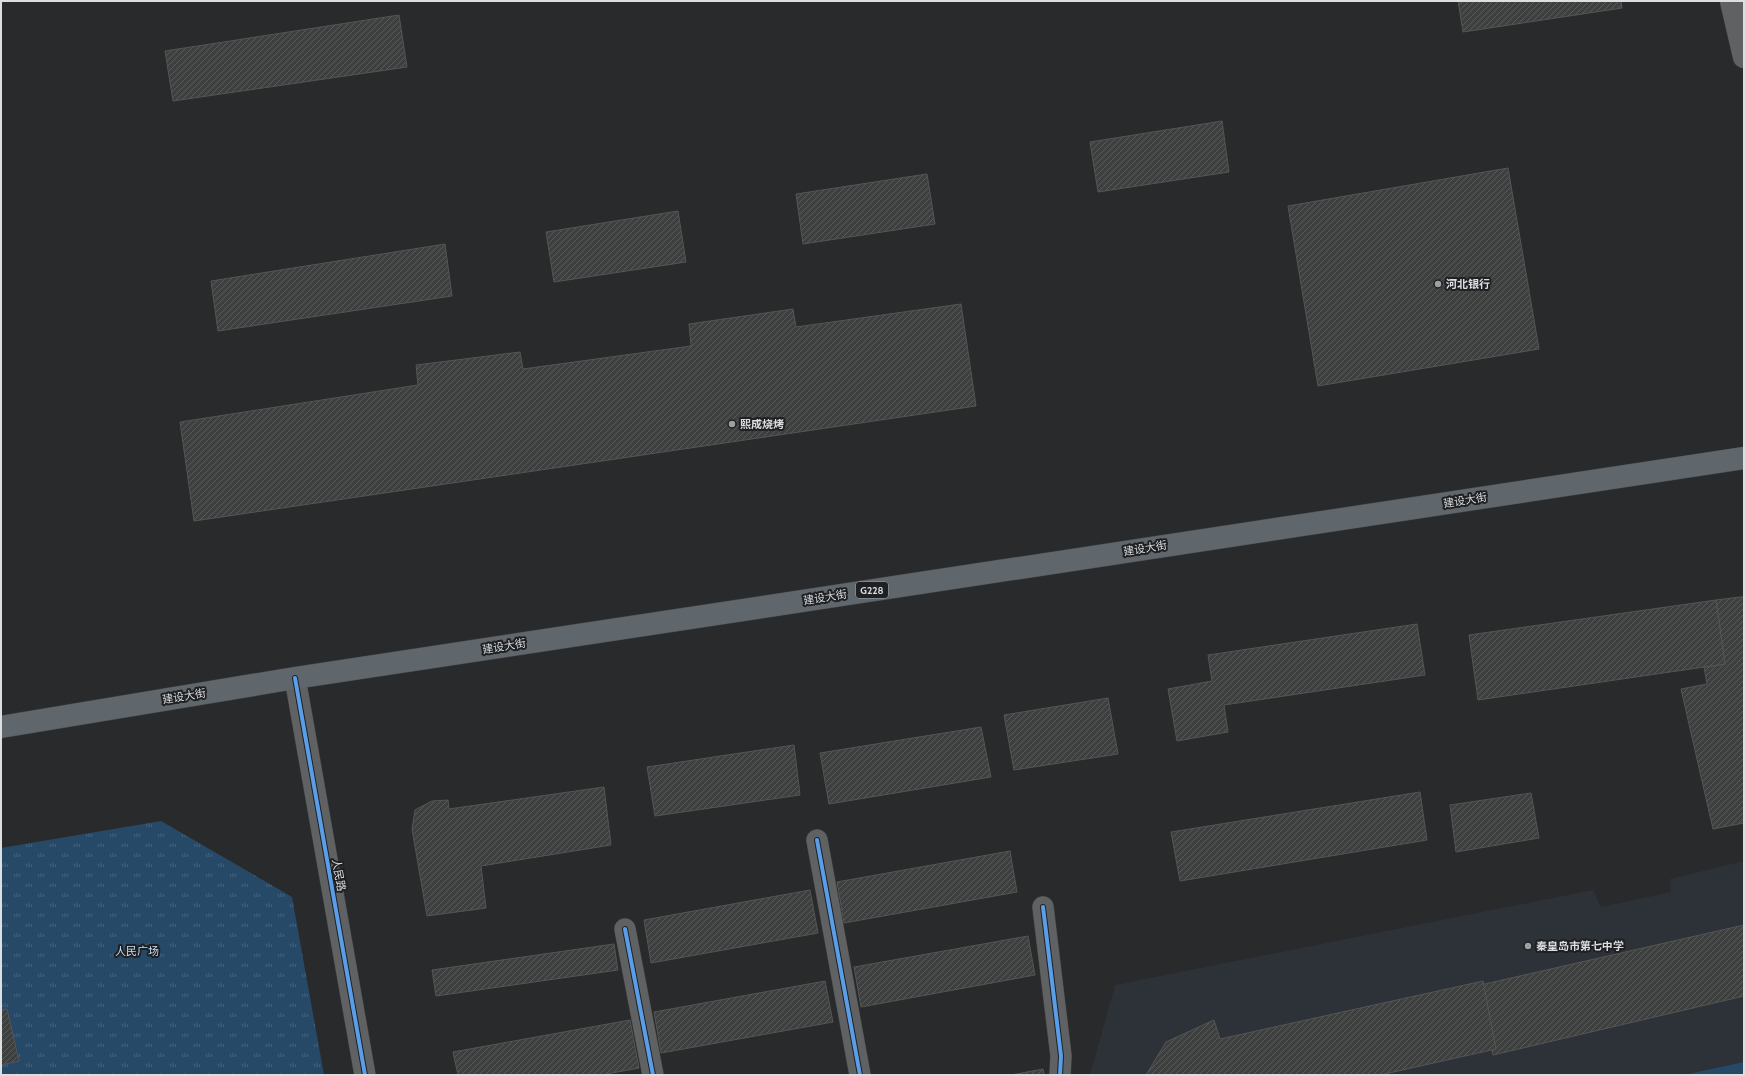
<svg xmlns="http://www.w3.org/2000/svg" width="1745" height="1076" viewBox="0 0 1745 1076" font-family="Cabin,'Noto Sans SC',sans-serif">
  <defs>
    <pattern id="park-tufts" width="24" height="20" patternUnits="userSpaceOnUse"><rect width="24" height="20" fill="#274968"/><path d="M3 7l-1-3M5 7V3M7 7l1-3M15 17l-1-3M17 17v-4M19 17l1-3" fill="none" stroke="#46637d"/></pattern>
    <pattern id="building-hatch" width="6" height="6" patternUnits="userSpaceOnUse"><rect width="6" height="6" fill="#3e3f3f"/><path d="M-1 1l2-2M0 6l6-6M5 7l2-2" fill="none" stroke="#595a5a"/></pattern>
  </defs>
  <rect width="100%" height="100%" fill="#292a2b"/>
  <!-- built -->
  <path fill="#2d3238" d="M1744,861V1075H1090L1115,985L1593,890L1601,907L1671,892L1670,879Z"/>
  <!-- grass -->
  <path fill="#274968" d="M1744,1062V1075H1684Z"/>
  <!-- park -->
  <path fill="url(#park-tufts)" d="M161,821L292,897L324,1075H1V848Z"/>
  <!-- building -->
  <g fill="url(#building-hatch)" stroke="#555">
    <path d="M1458,1H1621L1622,8L1463,32Z"/>
    <path d="M399,15L407,67L173,101L165,51Z"/>
    <path d="M1222,121L1229,172L1098,192L1090,142Z"/>
    <path d="M1508,168L1539,349L1318,386L1288,206Z"/>
    <path d="M927,174L935,224L803,244L796,194Z"/>
    <path d="M678,211L686,262L554,282L546,232Z"/>
    <path d="M445,244L452,296L218,331L211,281Z"/>
    <path d="M961,304L976,406L194,521L180,422L418,385L416,365L520,352L523,369L691,346L689,324L793,309L796,327Z"/>
    <path d="M1740,597H1744V823L1713,829L1681,689L1707,684L1704,667L1725,664L1716,600Z"/>
    <path d="M1716,600L1725,664L1478,700L1469,635Z"/>
    <path d="M1417,624L1425,675L1224,705L1228,732L1177,741L1168,689L1212,681L1208,655Z"/>
    <path d="M1108,698L1118,754L1014,770L1004,715Z"/>
    <path d="M981,727L991,777L829,804L820,753Z"/>
    <path d="M794,745L800,795L655,816L647,767Z"/>
    <path d="M604,787L611,845L481,866L486,908L427,916L412,829L415,810L432,801L448,800L449,809Z"/>
    <path d="M1420,792L1427,840L1180,881L1171,832Z"/>
    <path d="M1531,793L1539,838L1456,852L1450,805Z"/>
    <path d="M1010,851L1017,892L844,923L837,882Z"/>
    <path d="M810,890L818,933L651,963L644,920Z"/>
    <path d="M1744,925V996L1493,1055L1476,986Z"/>
    <path d="M1028,936L1035,975L861,1007L854,967Z"/>
    <path d="M614,944L618,970L436,996L432,970Z"/>
    <path d="M825,981L833,1022L661,1053L654,1012Z"/>
    <path d="M1483,981L1496,1049L1380,1075H1146L1166,1042L1214,1020L1220,1039Z"/>
    <path d="M7,1009L19,1061L1,1065V1010Z"/>
    <path d="M630,1020L639,1068L601,1075H458L453,1052Z"/>
    <path d="M1043,1069L1044,1075H1011Z"/>
  </g>
  <g fill="none" stroke-linecap="round" stroke-linejoin="round">
    <defs>
      <g id="street">
        <path d="M295,678L365,1075"/>
        <path d="M817,840L860,1075"/>
        <path d="M1043,907L1061,1056L1060,1075"/>
        <path d="M625,929L653,1075"/>
      </g>
      <path id="secondary" d="M1731,1L1744,57"/>
      <path id="highway" d="M1,727L295,678L1744,458"/>
    </defs>
    <!-- street casing -->
    <use href="#street" stroke="#464749" stroke-width="22"/>
    <!-- secondary casing -->
    <use href="#secondary" stroke="#464749" stroke-width="23"/>
    <!-- highway casing -->
    <use href="#highway" stroke="#464749" stroke-width="23"/>
    <!-- street -->
    <use href="#street" stroke="#606162" stroke-width="21"/>
    <!-- secondary -->
    <use href="#secondary" stroke="#606162" stroke-width="22"/>
    <!-- highway -->
    <use href="#highway" stroke="#5f666c" stroke-width="22"/>
    <defs>
      <g id="cycleway">
        <path d="M295,678L365,1075"/>
        <path d="M817,840L860,1075"/>
        <path d="M1043,907L1061,1056L1060,1075"/>
        <path d="M625,929L653,1075"/>
      </g>
    </defs>
    <!-- cycleway casing -->
    <use href="#cycleway" stroke="#1e2023" stroke-width="6"/>
    <!-- cycleway -->
    <use href="#cycleway" stroke="#5a9eea" stroke-width="4"/>
  </g>
  <!-- markers -->
  <g fill="#9e9fa1" stroke="#1e2023" stroke-width="1.5">
    <circle cx="1438" cy="284" r="4"/>
    <circle cx="732" cy="424" r="4"/>
    <circle cx="1528" cy="946" r="4"/>
  </g>
  <g text-anchor="middle" stroke-width="4" stroke-linejoin="round" paint-order="stroke">
    <!-- shield labels -->
    <rect fill="#1e2023" stroke="#a4a5a7" stroke-width="1" x="856" y="582" width="32" height="16" rx="3"/>
    <g font-size="10" font-weight="bold" fill="#dddee0">
      <text x="872" y="594">G228</text>
    </g>
    <!-- poi labels -->
    <g font-size="11" font-weight="bold" fill="#dddee0" stroke="#1e2023" text-anchor="start">
      <text x="1446" y="288">河北银行</text>
      <text x="740" y="428">熙成烧烤</text>
      <text x="1536" y="950">秦皇岛市第七中学</text>
    </g>
    <!-- street labels -->
    <g font-size="11" fill="#dddee0" stroke="#1e2023">
      <text transform="translate(1465 500) rotate(-9)" y="4">建设大街</text>
      <text transform="translate(1145 548) rotate(-9)" y="4">建设大街</text>
      <text transform="translate(825 597) rotate(-9)" y="4">建设大街</text>
      <text transform="translate(504 646) rotate(-9)" y="4">建设大街</text>
      <text transform="translate(184 696) rotate(-9)" y="4">建设大街</text>
      <text transform="translate(339 875) rotate(80)" y="4">人民路</text>
    </g>
    <!-- park labels -->
    <g font-size="11" fill="#c6dff9" stroke="#1e2023">
      <text x="137" y="955">人民广场</text>
    </g>
  </g>
  <!-- border -->
  <rect width="1745" height="1076" fill="none" stroke="#dddee0" stroke-width="4"/>
</svg>
